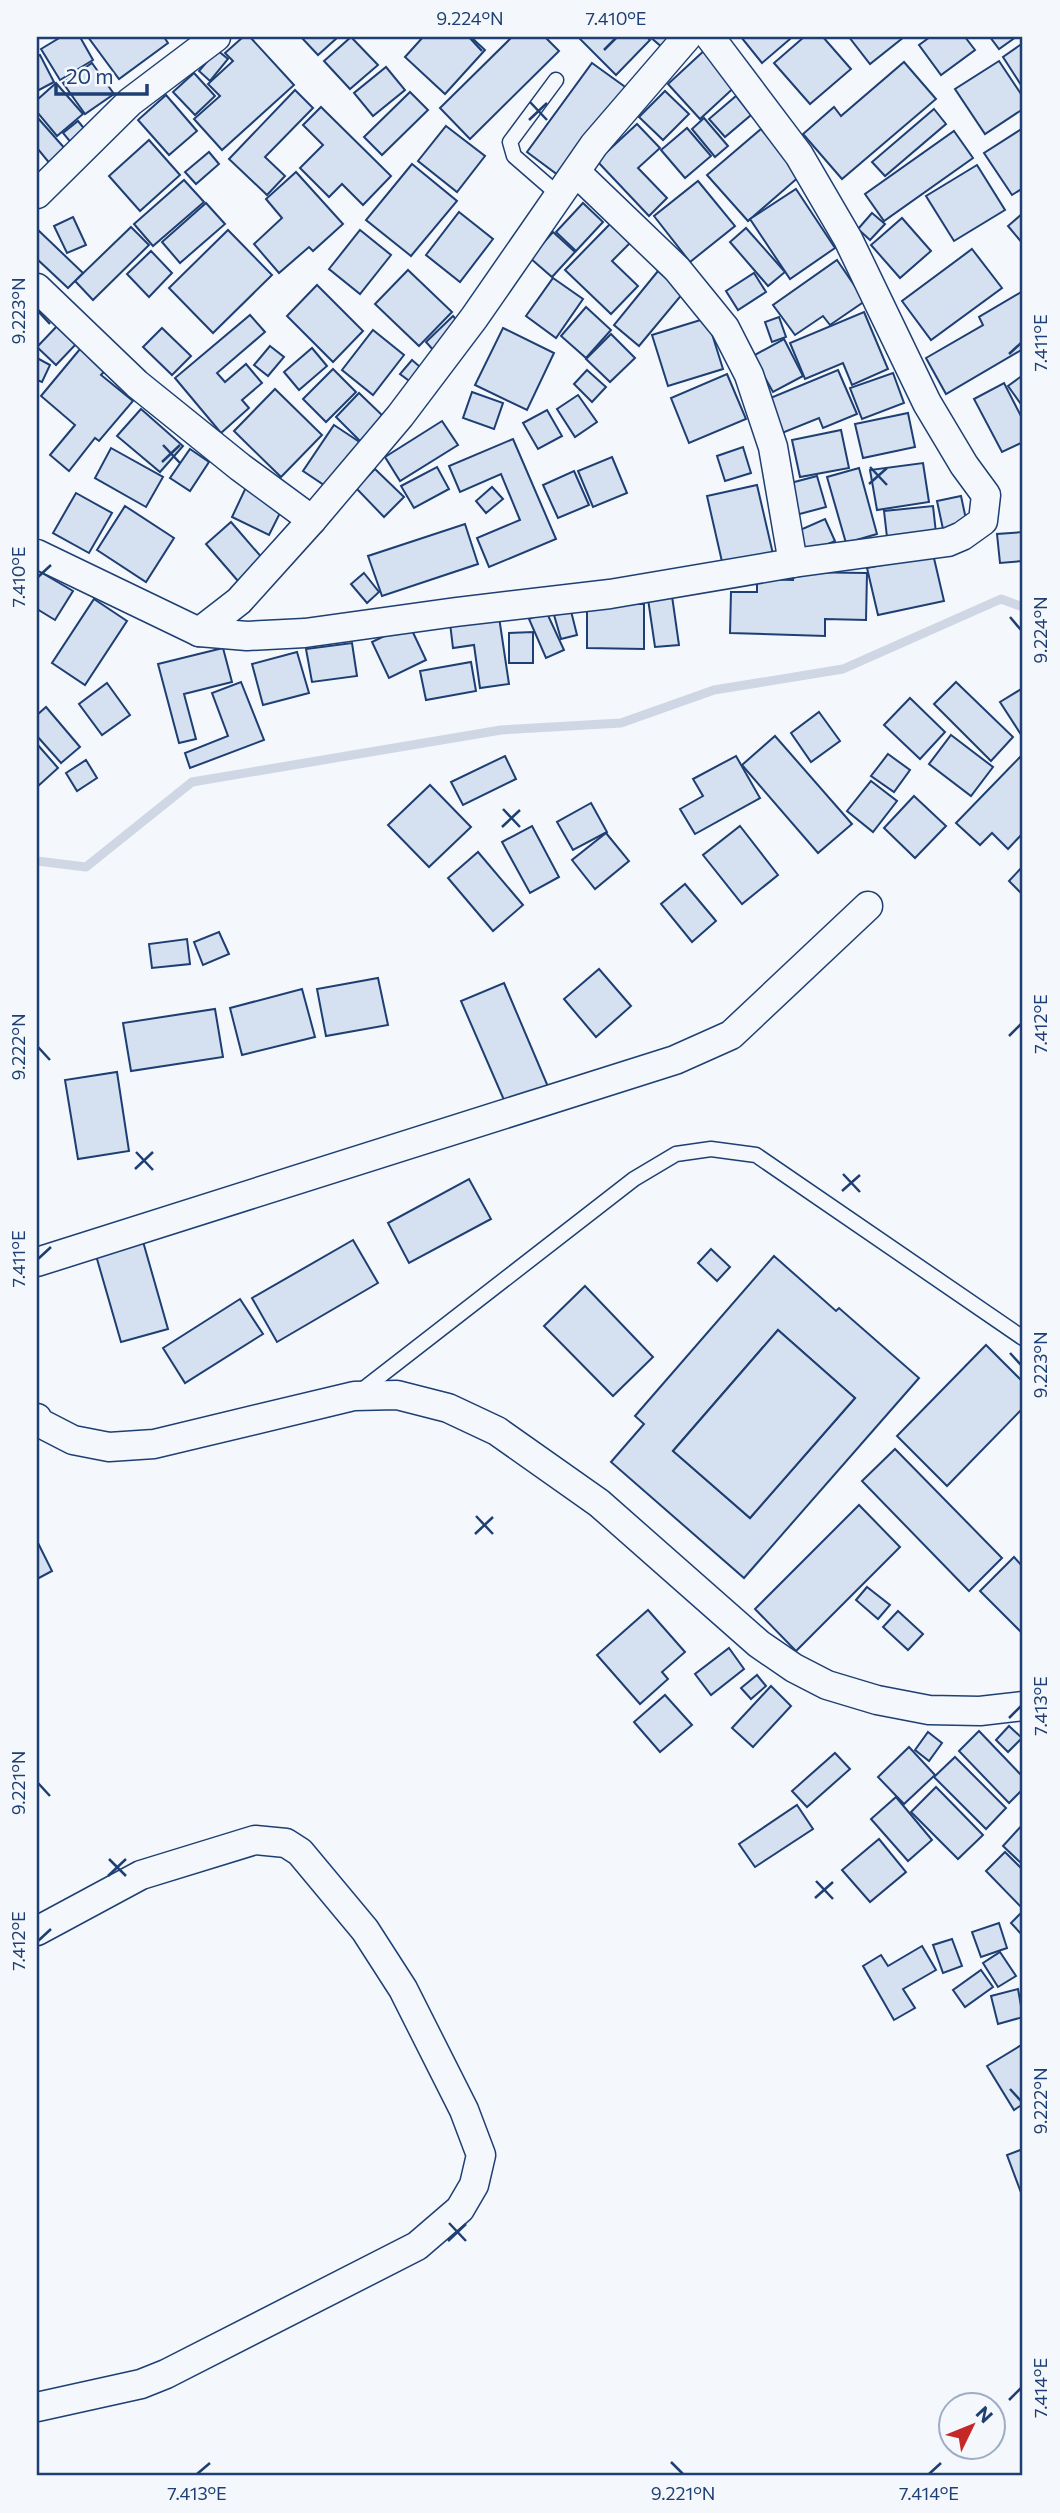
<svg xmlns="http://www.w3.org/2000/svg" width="1060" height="2513" viewBox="0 0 1060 2513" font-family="Commissioner,sans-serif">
  <rect width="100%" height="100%" fill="#f4f7fb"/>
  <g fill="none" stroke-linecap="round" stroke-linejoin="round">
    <!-- stream -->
    <path stroke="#cfd7e4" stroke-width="9" d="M37,861L86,867L192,782L501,730L621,723L714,690L843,669L1001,599L1023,607"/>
  </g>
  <!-- building -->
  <g fill="#d5e0f0" stroke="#1d3f73" stroke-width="2" fill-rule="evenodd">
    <path d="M61,37H80L93,60L60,80L41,49Z"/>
    <path d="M88,37H164L168,43L119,79Z"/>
    <path d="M243,37H250L294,85L222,150L194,119L220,96L208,84L233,61L225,53Z"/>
    <path d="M301,37H338L318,55Z"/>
    <path d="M351,37L378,65L350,89L324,61Z"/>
    <path d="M423,37H471L485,50L445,94L405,57Z"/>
    <path d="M512,37H545L559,51L470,139L440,108Z"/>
    <path d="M583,37H647L650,40L616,75L580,39Z"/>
    <path d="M650,37H671L662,47Z"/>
    <path d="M741,37H789L790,39L762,63Z"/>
    <path d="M804,37H823L851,69L810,104L774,63Z"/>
    <path d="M849,37H904L870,64Z"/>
    <path d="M930,37H965L975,50L941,75L919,45Z"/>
    <path d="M990,37H1016L999,49Z"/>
    <path d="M1023,43V88L1003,57Z"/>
    <path d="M707,48L739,83L700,119L668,84Z"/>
    <path d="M217,50L228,59L210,81L199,71Z"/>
    <path d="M40,55L54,82L37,91V56Z"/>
    <path d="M999,61L1023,97V109L985,134L955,89Z"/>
    <path d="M904,62L936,99L842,179L803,134L834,107L841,116Z"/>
    <path d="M92,63L114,94L85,114L63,83Z"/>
    <path d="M592,63L628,89L562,178L527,152Z"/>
    <path d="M386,67L405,90L373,116L354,93Z"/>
    <path d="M194,73L215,96L195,115L173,92Z"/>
    <path d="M56,83L83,114L57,136L37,112V100Z"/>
    <path d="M295,90L313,108L265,157L285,176L267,195L229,159Z"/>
    <path d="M665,91L689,114L663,140L639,117Z"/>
    <path d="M410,92L428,110L382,155L364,137Z"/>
    <path d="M166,95L197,131L169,155L138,120Z"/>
    <path d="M736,96L751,115L725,137L709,119Z"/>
    <path d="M321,107L391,176L363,205L342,184L329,197L300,168L323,145L303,125Z"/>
    <path d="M934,109L946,124L885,176L872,162Z"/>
    <path d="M37,117L67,151L51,165L37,148Z"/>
    <path d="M704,118L728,146L715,157L692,129Z"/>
    <path d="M78,121L87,132L73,145L63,133Z"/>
    <path d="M637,124L660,148L638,168L667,198L649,216L597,161Z"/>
    <path d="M446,126L485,156L457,192L418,161Z"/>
    <path d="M687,128L711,156L685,178L661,150Z"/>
    <path d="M1023,128V188L1012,195L984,153Z"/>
    <path d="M761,129L801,175L748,221L707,175Z"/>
    <path d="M954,131L973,158L884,221L865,194Z"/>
    <path d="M149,140L180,175L140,211L109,176Z"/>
    <path d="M209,152L219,164L196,184L185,172Z"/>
    <path d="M412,164L457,201L411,256L366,220Z"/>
    <path d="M977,165L1005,210L954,241L926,196Z"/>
    <path d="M296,172L343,224L313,251L309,247L279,273L254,244L282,218L266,199Z"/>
    <path d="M184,180L204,202L153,246L134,224Z"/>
    <path d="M698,181L735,226L690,262L654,216Z"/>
    <path d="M796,189L835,248L790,279L750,219Z"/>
    <path d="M206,203L225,224L180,263L162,242Z"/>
    <path d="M583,203L603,222L576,251L556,232Z"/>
    <path d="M459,212L493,239L460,282L426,255Z"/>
    <path d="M872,213L885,224L870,240L858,229Z"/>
    <path d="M1023,213V244L1008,226Z"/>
    <path d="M73,217L86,245L67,253L54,226Z"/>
    <path d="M902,218L931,251L900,278L871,245Z"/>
    <path d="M610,224L630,243L612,261L638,286L611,314L565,270Z"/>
    <path d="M131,227L149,245L93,300L75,281Z"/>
    <path d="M746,228L785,272L768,286L730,242Z"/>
    <path d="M37,229L83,273L68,288L37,259Z"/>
    <path d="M228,230L272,275L213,333L169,288Z"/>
    <path d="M360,230L391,255L360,294L329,269Z"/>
    <path d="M553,232L575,252L552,277L530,258Z"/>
    <path d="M972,249L1002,288L931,340L902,301Z"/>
    <path d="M151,251L172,273L149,297L127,274Z"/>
    <path d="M837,260L865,301L830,325L823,316L795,335L773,305Z"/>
    <path d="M408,270L452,312L419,346L375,304Z"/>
    <path d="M658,271L684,292L639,346L614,325Z"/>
    <path d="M754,273L766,292L738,310L726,291Z"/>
    <path d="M553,278L583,299L556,338L526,316Z"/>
    <path d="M317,285L363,331L333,362L287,316Z"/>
    <path d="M1023,291V349L946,394L926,358L983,325L979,317Z"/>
    <path d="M586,307L611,330L586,358L561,336Z"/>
    <path d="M864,312L888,369L852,385L843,363L805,379L790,343Z"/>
    <path d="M250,315L265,332L217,373L225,382L246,364L262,383L242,400L249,408L221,433L175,378Z"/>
    <path d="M453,316L462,326L435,352L426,342Z"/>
    <path d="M779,317L786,337L772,342L765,322Z"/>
    <path d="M707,318L723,369L668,386L652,335Z"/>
    <path d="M59,324L78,342L56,365L37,347Z"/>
    <path d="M162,328L191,356L172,375L143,347Z"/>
    <path d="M503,328L554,353L527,410L475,385Z"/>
    <path d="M373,330L404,355L373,395L342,370Z"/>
    <path d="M611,334L635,358L610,382L586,359Z"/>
    <path d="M784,339L803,376L773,392L753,356Z"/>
    <path d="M85,343L111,364L101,375L133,401L99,441L95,438L69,471L50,455L75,425L41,396Z"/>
    <path d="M270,346L284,357L268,376L254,365Z"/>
    <path d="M312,348L327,366L299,390L284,372Z"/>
    <path d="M37,358L50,365L42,382L37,380Z"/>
    <path d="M412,360L427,373L416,386L400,374Z"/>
    <path d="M333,369L356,392L326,422L303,399Z"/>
    <path d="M587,370L606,387L592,402L574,384Z"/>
    <path d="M838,370L857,414L823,428L819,418L782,433L768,399Z"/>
    <path d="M893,373L904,403L862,419L850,388Z"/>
    <path d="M727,374L746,419L689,443L671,398Z"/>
    <path d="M1023,375V407L1008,386Z"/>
    <path d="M1004,383L1023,420V442L1002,452L974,399Z"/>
    <path d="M275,389L322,435L281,477L234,431Z"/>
    <path d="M472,392L503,403L494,429L463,418Z"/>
    <path d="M359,393L385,418L361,442L336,417Z"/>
    <path d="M578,395L597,422L575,437L557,409Z"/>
    <path d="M141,409L183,446L160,472L117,436Z"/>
    <path d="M547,410L562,436L538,449L523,423Z"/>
    <path d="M908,413L915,447L863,458L855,424Z"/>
    <path d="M442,421L458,445L400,481L385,457Z"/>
    <path d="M334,425L361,443L330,489L303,471Z"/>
    <path d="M841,430L849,468L800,477L792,440Z"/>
    <path d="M513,439L556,539L489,567L477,538L520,520L501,474L460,492L449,466Z"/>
    <path d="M743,447L751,473L725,481L717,456Z"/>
    <path d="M111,448L163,477L146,507L95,478Z"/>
    <path d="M190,449L209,462L190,491L170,478Z"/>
    <path d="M612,457L627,493L593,507L578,471Z"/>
    <path d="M923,463L929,502L877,510L870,470Z"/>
    <path d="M437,467L449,489L414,508L401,486Z"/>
    <path d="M859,468L877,534L846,543L827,477Z"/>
    <path d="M375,469L404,497L384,517L356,488Z"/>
    <path d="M574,471L589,505L558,518L543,485Z"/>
    <path d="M817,476L826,507L792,516L783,485Z"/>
    <path d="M248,483L286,501L269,535L232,517Z"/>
    <path d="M757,485L773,554L723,566L707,496Z"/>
    <path d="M492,487L503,499L486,513L476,501Z"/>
    <path d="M76,493L112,513L89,553L53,533Z"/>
    <path d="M961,496L967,524L943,529L937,501Z"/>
    <path d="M125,506L174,538L146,582L97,550Z"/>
    <path d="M933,506L936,533L887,537L884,511Z"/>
    <path d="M825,519L835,541L801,556L791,534Z"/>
    <path d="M231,522L263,559L238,581L206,544Z"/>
    <path d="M465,524L478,564L382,596L368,556Z"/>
    <path d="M1023,532V561L1000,563L997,534Z"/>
    <path d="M933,554L944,601L878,615L867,568Z"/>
    <path d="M37,570L73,591L55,620L37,609Z"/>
    <path d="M793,572L867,573L866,620L825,619V636L730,633L731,592H757V579L793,580Z"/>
    <path d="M364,573L379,592L367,603L351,584Z"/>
    <path d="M672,596L679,645L655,647L648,599Z"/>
    <path d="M94,599L127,621L85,685L52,663Z"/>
    <path d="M587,604H644V649L587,648Z"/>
    <path d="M546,611L564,650L546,658L529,619Z"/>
    <path d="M571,611L577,635L561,639L554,615Z"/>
    <path d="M499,617L509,684L480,688L474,645L453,648L450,623Z"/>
    <path d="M409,624L426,660L389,678L372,642Z"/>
    <path d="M533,632V663H509V633Z"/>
    <path d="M352,643L357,676L312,682L306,649Z"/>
    <path d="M223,648L232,682L184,694L196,739L179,743L158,664Z"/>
    <path d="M297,652L309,693L263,705L252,664Z"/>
    <path d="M471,662L476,691L426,700L420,671Z"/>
    <path d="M241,682L264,740L190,768L185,753L228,736L212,693Z"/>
    <path d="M956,682L1013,737L991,761L934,704Z"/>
    <path d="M107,683L130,715L102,735L79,704Z"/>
    <path d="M1023,688V731L1020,733L1000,702Z"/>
    <path d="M910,698L945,732L920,759L884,725Z"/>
    <path d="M46,707L80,747L61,763L37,736V715Z"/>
    <path d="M819,712L840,741L811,762L791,733Z"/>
    <path d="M951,735L993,767L971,796L929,764Z"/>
    <path d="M775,736L852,824L818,853L742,765Z"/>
    <path d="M37,744L58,768L37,787Z"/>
    <path d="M888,754L910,770L894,792L871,776Z"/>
    <path d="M505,756L516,779L463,805L451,782Z"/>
    <path d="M736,756L760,798L695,834L680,809L703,796L693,779Z"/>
    <path d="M1020,757L1023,761V833L1008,849L992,833L980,845L956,823Z"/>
    <path d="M86,760L97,778L77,791L66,773Z"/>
    <path d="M871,781L897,801L873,832L847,811Z"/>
    <path d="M430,785L471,827L429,867L388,825Z"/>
    <path d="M914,796L946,826L915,858L884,828Z"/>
    <path d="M591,803L607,832L573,850L557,822Z"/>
    <path d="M532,826L559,877L530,893L502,842Z"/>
    <path d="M740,826L778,875L742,904L703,855Z"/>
    <path d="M606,833L629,861L595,889L572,860Z"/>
    <path d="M478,852L523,905L493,931L448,878Z"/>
    <path d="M1023,866V895L1009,881Z"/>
    <path d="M685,884L716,921L692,942L661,904Z"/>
    <path d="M219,932L229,954L203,965L194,942Z"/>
    <path d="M187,939L190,964L152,968L149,944Z"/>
    <path d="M599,969L631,1006L596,1037L564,999Z"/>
    <path d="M378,978L388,1025L326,1036L317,989Z"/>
    <path d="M504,983L549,1089L507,1107L461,1001Z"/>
    <path d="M302,989L315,1037L242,1055L230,1008Z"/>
    <path d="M215,1009L223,1057L131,1071L123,1023Z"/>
    <path d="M117,1072L129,1151L78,1159L65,1080Z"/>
    <path d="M469,1179L491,1219L409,1263L388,1223Z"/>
    <path d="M142,1238L168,1329L121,1342L95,1252Z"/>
    <path d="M353,1240L378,1283L277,1342L252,1298Z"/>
    <path d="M711,1249L730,1267L717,1281L698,1263Z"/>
    <path d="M774,1256L836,1311L839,1308L919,1378L744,1578L611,1462L644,1424L635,1416ZM778,1330L855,1398L750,1518L673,1451Z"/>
    <path d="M585,1286L653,1357L613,1396L544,1326Z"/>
    <path d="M240,1299L263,1334L185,1383L163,1348Z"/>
    <path d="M778,1330L855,1398L750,1518L673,1451Z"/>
    <path d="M986,1345L1023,1382V1408L947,1486L897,1436Z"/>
    <path d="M895,1449L1002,1558L969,1591L862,1481Z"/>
    <path d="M859,1505L900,1547L796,1651L755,1609Z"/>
    <path d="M37,1541L52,1571L37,1579Z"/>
    <path d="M1014,1557L1023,1567V1634L980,1591Z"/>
    <path d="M867,1587L890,1605L878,1619L856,1600Z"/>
    <path d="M648,1610L685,1652L662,1672L668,1679L640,1704L597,1655Z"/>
    <path d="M898,1611L923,1634L908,1650L883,1627Z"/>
    <path d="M729,1648L744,1669L711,1695L695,1674Z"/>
    <path d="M757,1675L766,1686L751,1699L741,1688Z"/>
    <path d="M771,1686L791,1706L753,1747L732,1728Z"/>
    <path d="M665,1695L692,1725L660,1752L634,1722Z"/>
    <path d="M1009,1726L1022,1738L1008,1752L996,1740Z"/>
    <path d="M979,1731L1023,1777V1789L1009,1803L959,1751Z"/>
    <path d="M928,1732L942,1743L929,1761L915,1750Z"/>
    <path d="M909,1747L935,1775L904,1804L878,1777Z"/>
    <path d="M835,1753L850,1769L807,1807L792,1791Z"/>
    <path d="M955,1757L1006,1808L986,1829L934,1777Z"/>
    <path d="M936,1787L983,1835L958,1859L911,1812Z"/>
    <path d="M896,1797L932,1840L908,1861L871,1819Z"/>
    <path d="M797,1805L813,1829L755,1867L739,1844Z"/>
    <path d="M1023,1824V1865L1003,1846Z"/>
    <path d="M879,1839L906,1872L870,1902L842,1870Z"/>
    <path d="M1005,1852L1023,1870V1909L986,1871Z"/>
    <path d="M1023,1911V1936L1011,1923Z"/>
    <path d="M999,1923L1007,1948L981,1957L972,1932Z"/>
    <path d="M952,1939L962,1966L943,1973L933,1945Z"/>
    <path d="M922,1946L936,1970L903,1989L915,2008L894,2020L863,1966L881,1955L888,1966Z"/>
    <path d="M1000,1952L1016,1976L998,1987L983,1963Z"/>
    <path d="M981,1970L993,1987L965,2007L953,1990Z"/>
    <path d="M1018,1989L1023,2017L998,2024L991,1996Z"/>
    <path d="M1023,2044V2104L1014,2110L987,2066Z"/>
    <path d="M1023,2149V2198L1007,2155Z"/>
  </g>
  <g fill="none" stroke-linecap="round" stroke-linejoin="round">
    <defs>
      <g id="lane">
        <path d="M556,80L510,142L514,156L560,196"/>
        <path d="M357,1394L634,1179L676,1154L711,1149L756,1155L1023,1338"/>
      </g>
      <g id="street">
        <path d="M576,172L677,269L725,328L749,375L773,447L793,563"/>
        <path d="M37,194L130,102L216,37"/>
        <path d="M37,288L137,384L240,467L312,520"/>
        <path d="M37,554L199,632L247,636L305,633L456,612L610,594L793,563L948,542L962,536L983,521L986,495L964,465L927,403L848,239L799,155L710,37"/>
        <path d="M199,632L239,601L312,520L400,416L474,318L594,145L687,37"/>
        <path d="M37,1262L675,1060L731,1035L868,906"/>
        <path d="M37,1418L40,1423L73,1440L109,1447L154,1444L354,1396L397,1395L448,1408L497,1431L599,1503L759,1644L794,1668L827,1685L877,1700L929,1710L980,1711L1023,1706"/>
        <path d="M37,1931L141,1875L255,1840L286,1843L300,1852L365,1930L403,1989L464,2110L481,2155L474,2185L460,2209L417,2246L166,2374L141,2384L37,2407"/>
      </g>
    </defs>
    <!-- lane casing -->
    <use href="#lane" stroke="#1d3f73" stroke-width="17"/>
    <!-- street casing -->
    <use href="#street" stroke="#1d3f73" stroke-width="31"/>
    <!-- lane -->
    <use href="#lane" stroke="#f4f7fb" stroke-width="14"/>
    <!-- street -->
    <use href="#street" stroke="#f4f7fb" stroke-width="28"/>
  </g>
  <!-- ticks -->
  <path fill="none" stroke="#1d3f73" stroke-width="2.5" d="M470,38L482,51M604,50L616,38M530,102L547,120M529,120L547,103M38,311L50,324M1009,354L1021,343M163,445L180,463M162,462L180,445M870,467L887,485M869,484L887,468M38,577L51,565M1010,617L1021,630M503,809L520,827M502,827L520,810M1009,1036L1021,1024M38,1047L50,1060M136,1152L153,1170M135,1169L153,1152M843,1174L860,1192M842,1191L860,1175M38,1259L51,1247M1010,1353L1021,1365M476,1516L493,1534M475,1534L493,1517M1009,1718L1021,1706M38,1783L50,1796M109,1859L126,1876M108,1876L126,1859M816,1881L833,1899M815,1898L833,1882M38,1941L51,1929M1010,2089L1021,2101M449,2223L466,2241M448,2241L466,2224M1009,2400L1021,2388M671,2462L683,2474M197,2474L210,2463M929,2474L941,2463"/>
  <!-- border -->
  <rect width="1060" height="2513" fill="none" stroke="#f4f7fb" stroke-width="77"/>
  <!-- north arrow -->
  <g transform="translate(972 2426) rotate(47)"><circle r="33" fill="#f4f7fb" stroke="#9eadc5" stroke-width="2"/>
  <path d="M0-5L12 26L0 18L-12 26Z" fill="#c62828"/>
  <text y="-10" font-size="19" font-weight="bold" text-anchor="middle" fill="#1d3f73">N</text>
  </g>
  <!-- scale -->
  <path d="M56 84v10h91v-10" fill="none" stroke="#1d3f73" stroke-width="3.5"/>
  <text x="66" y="84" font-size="21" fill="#1d3f73" stroke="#f4f7fb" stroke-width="5" paint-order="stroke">20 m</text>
  <rect x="38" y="38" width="983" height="2436" fill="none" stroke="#1d3f73" stroke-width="2.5"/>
  <g font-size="18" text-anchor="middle" fill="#1d3f73">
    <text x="470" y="25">9.224°N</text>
    <text x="616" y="25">7.410°E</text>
    <text transform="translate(19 311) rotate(-90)" y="6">9.223°N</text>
    <text transform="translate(1041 343) rotate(-90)" y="6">7.411°E</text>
    <text transform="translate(19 577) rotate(-90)" y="6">7.410°E</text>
    <text transform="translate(1041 630) rotate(-90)" y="6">9.224°N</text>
    <text transform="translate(1041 1024) rotate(-90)" y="6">7.412°E</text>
    <text transform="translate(19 1047) rotate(-90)" y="6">9.222°N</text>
    <text transform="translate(19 1259) rotate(-90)" y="6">7.411°E</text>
    <text transform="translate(1041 1365) rotate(-90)" y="6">9.223°N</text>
    <text transform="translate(1041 1706) rotate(-90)" y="6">7.413°E</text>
    <text transform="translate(19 1783) rotate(-90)" y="6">9.221°N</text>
    <text transform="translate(19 1941) rotate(-90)" y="6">7.412°E</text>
    <text transform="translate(1041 2101) rotate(-90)" y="6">9.222°N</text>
    <text transform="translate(1041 2388) rotate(-90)" y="6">7.414°E</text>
    <text x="197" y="2500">7.413°E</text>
    <text x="683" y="2500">9.221°N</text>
    <text x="929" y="2500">7.414°E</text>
  </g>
</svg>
